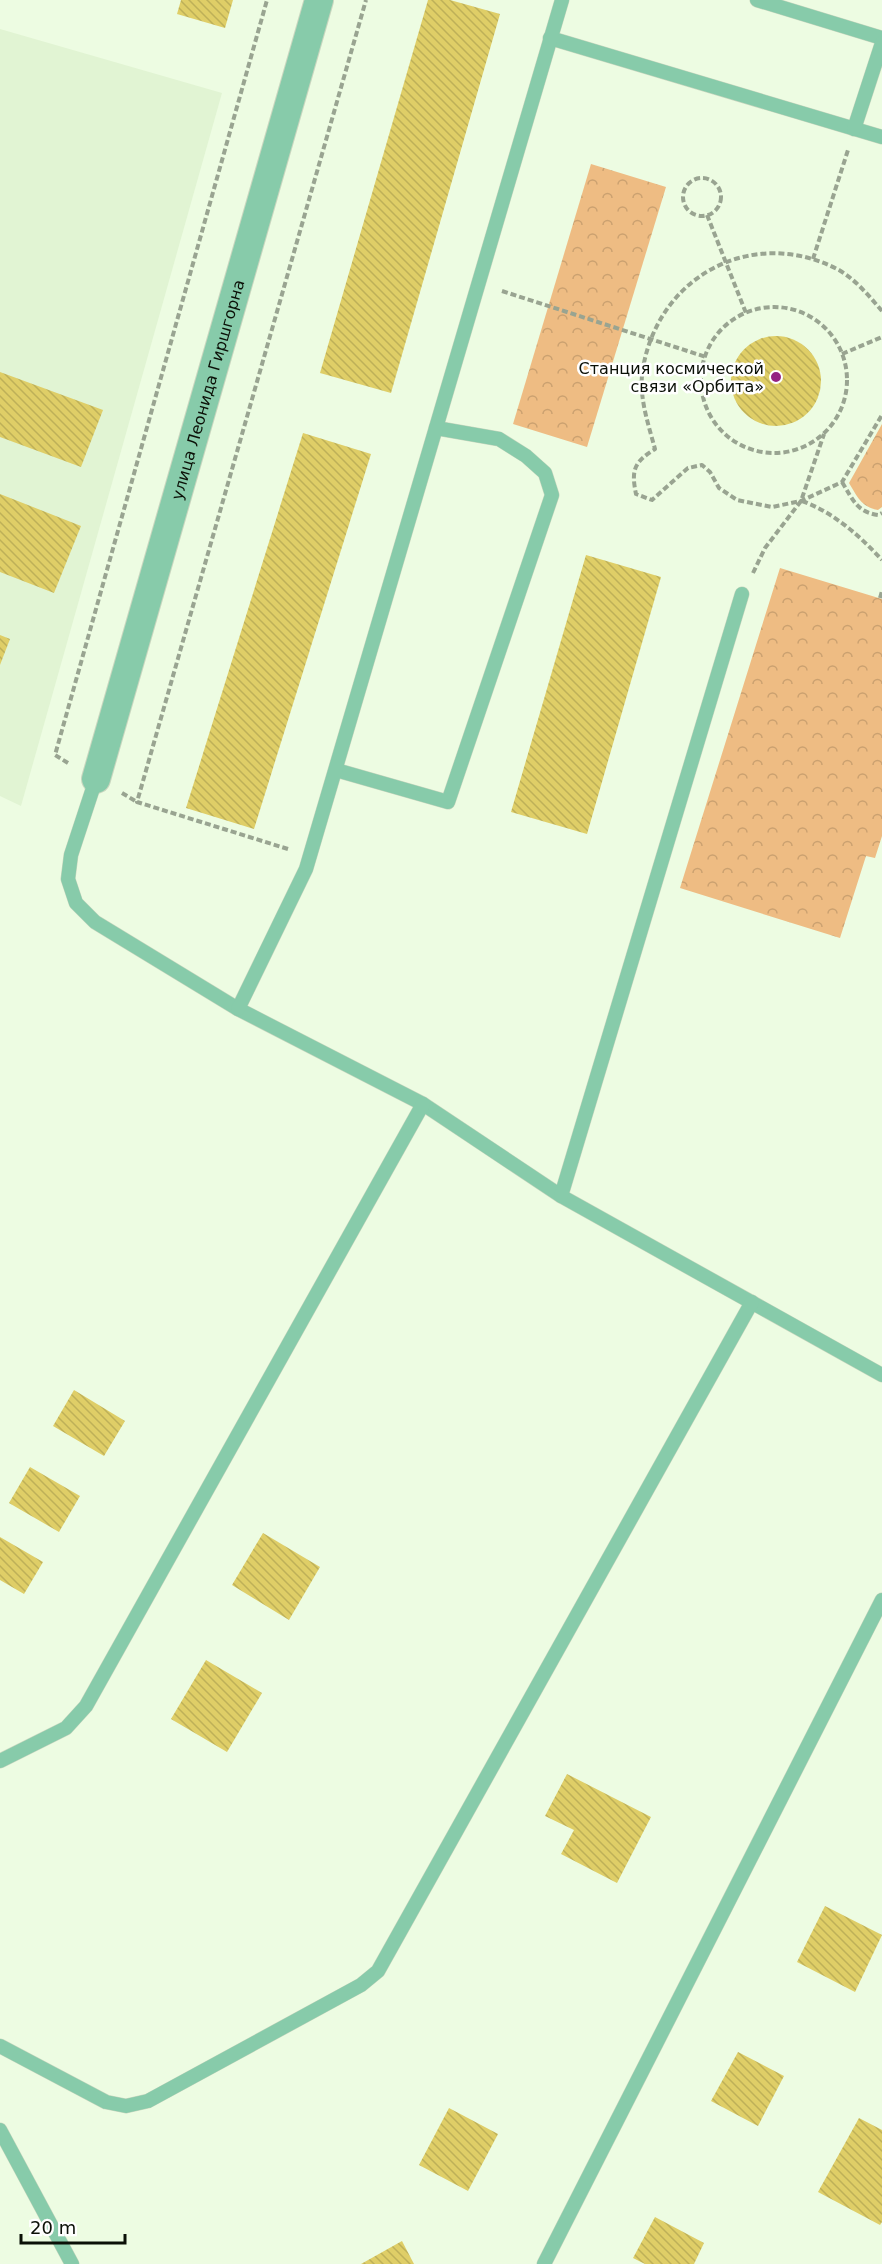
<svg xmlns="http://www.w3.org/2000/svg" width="882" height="2264" viewBox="0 0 882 2264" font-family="'DejaVu Sans',sans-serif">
  <defs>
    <pattern id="forest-crowns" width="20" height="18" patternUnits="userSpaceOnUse" patternTransform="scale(1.5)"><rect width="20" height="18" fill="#eebc83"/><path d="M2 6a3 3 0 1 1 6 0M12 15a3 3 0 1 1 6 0" fill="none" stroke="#cba170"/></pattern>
    <pattern id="building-back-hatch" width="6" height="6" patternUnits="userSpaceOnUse" patternTransform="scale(1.5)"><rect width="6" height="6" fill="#dfce67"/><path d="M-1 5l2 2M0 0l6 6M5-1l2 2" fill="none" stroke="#beb058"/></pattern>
  </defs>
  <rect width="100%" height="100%" fill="#edfce2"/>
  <!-- built -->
  <path fill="#e1f4d3" d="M0,29L222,93L21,806L0,796Z"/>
  <!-- forest -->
  <g fill="url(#forest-crowns)">
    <path d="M591,164L666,187L587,447L513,424Z"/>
    <path d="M882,424V507L878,510C861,507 857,496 849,483Z"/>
    <path d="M780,568L882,599V836L875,858L866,856L840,938L680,888Z"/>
  </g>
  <!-- building -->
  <g fill="url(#building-back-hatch)">
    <path d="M181,0H233L225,28L177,14Z"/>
    <path d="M428,0H450L500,14L391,393L320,373Z"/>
    <circle cx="776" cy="381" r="45"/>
    <path d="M0,372L103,410L81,467L0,437Z"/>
    <path d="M303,433L371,454L254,829L186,808Z"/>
    <path d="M0,494L81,526L54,593L0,572Z"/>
    <path d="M586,555L661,577L587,834L511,812Z"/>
    <path d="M0,635L10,639L0,665Z"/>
    <path d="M74,1390L125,1421L104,1456L53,1426Z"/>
    <path d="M30,1467L80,1496L59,1532L9,1503Z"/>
    <path d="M263,1533L320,1567L289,1620L232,1585Z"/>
    <path d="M0,1537L43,1562L24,1594L0,1580Z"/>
    <path d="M206,1660L262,1693L227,1752L171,1719Z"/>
    <path d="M567,1774L651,1817L617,1883L561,1854L574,1830L545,1816Z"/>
    <path d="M825,1906L882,1935L855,1992L797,1962Z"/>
    <path d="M738,2052L784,2076L758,2126L711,2101Z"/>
    <path d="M449,2108L498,2134L468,2191L419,2165Z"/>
    <path d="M859,2118L882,2130V2222L880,2225L818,2192Z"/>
    <path d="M655,2217L704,2243L694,2264H645L633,2258Z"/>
    <path d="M402,2241L414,2264H361Z"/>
  </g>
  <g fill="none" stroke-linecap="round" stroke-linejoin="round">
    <defs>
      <g id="service">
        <path d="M757,0L882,38"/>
        <path d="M550,38L882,137"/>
        <path d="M854,129L882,43"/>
        <path d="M336,770L448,802L552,495L545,473L526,456L499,439L436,428"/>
        <path d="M96,779L71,855L68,879L76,903L95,922L238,1009L423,1104L561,1196L882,1375"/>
        <path d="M238,1009L306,869L562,0"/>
        <path d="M561,1196L742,594"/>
        <path d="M0,1761L66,1728L86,1706L423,1104"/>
        <path d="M0,2046L106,2102L126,2106L148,2101L361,1985L378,1971L752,1302"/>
        <path d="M0,2130L72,2264"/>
        <path d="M544,2264L882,1600"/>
      </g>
      <g id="minor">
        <path id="s1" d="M96,779L319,0"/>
      </g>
    </defs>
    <!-- service casing -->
    <use href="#service" stroke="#c9d6bf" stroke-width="15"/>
    <!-- minor casing -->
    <use href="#minor" stroke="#c9d6bf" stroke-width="30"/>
    <!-- path -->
    <g stroke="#99a491" stroke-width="4" stroke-dasharray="6 3" stroke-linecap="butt">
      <circle cx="702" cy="197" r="19"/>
      <path d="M707,215L746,313"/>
      <path d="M813,259L848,150"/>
      <path d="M502,291L706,357"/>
      <circle cx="774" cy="380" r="73"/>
      <path d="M882,311C869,296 856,280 839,270C754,225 659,275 643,368C638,395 648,423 655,449C634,462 631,470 636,494L652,500L688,468L702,465L710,472L719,488L737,500L772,507L801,501L842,482L882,415"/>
      <path d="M842,354L882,337"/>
      <path d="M842,482C853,500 857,512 878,515L882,513"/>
      <path d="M802,501C833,512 860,536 882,560"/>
      <path d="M753,573L765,548L801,501L824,434"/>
      <path d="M880,598L882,591"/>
      <path d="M68,763L55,755L267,0"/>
      <path d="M122,793L137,802"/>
      <path d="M288,849L137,802L366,0"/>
    </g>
    <!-- service -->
    <use href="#service" stroke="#87cbaa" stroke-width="14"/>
    <!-- minor -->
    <use href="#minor" stroke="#87cbaa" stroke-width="28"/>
  </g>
  <!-- markers -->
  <circle fill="#942281" stroke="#fff" stroke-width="2" cx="776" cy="377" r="6"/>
  <g text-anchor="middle" stroke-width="5" stroke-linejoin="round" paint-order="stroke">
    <!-- poi labels -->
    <g font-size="16" fill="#0b1007" stroke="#fff" text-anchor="end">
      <text x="764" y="374">Станция космической<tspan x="764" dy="18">связи «Орбита»</tspan></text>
    </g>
    <!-- street labels -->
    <g font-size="16" fill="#0b1007" stroke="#fff">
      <text dy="6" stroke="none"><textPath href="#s1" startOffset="405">улица Леонида Гиршгорна</textPath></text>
    </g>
  </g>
  <!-- scale -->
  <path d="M21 2234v9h104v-9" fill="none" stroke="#0b1007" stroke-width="3"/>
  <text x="30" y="2234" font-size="18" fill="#0b1007" stroke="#ffffff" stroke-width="4.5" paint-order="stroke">20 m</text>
</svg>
